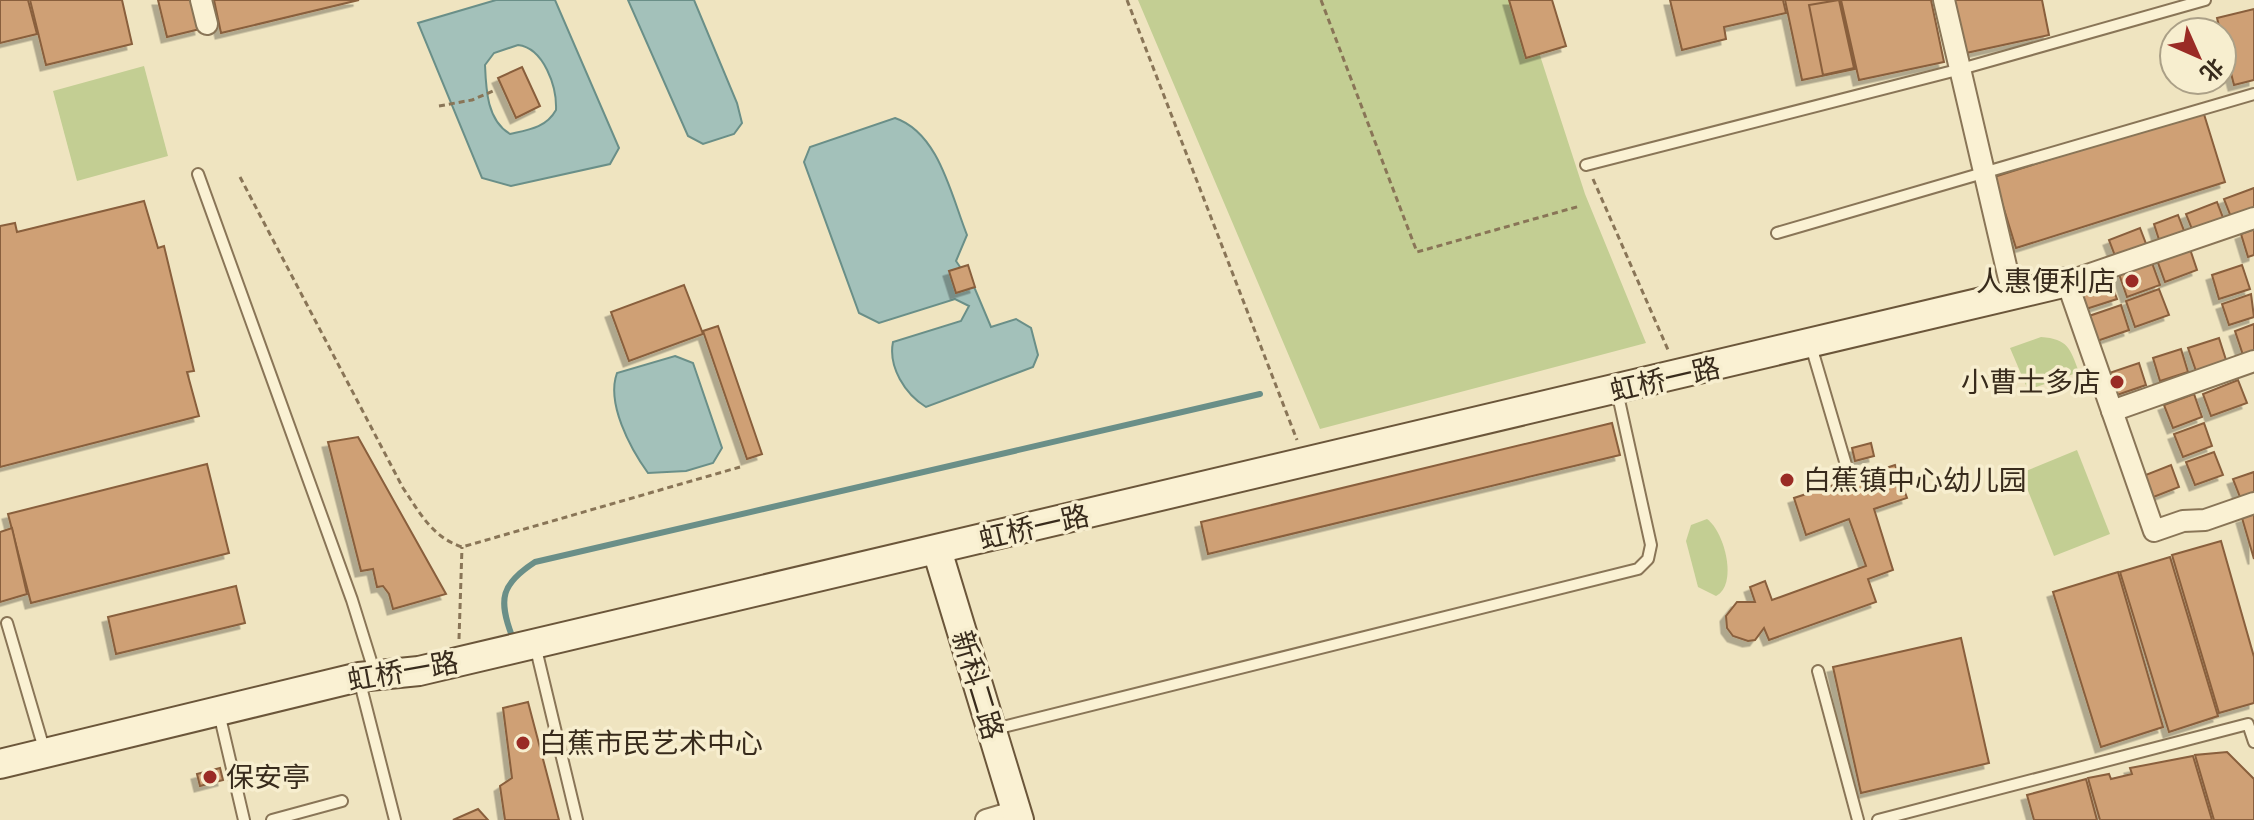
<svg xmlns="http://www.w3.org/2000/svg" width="2254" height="820" viewBox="0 0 2254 820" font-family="'Noto Serif','Noto Sans SC',serif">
  <defs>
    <filter id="shadow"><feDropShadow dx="-5.5" dy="5.5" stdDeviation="0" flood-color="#0004"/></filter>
  </defs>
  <rect width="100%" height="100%" fill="#efe4c0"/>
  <!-- green -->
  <g fill="#c3ce93">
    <path d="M1138,0H1522L1585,194L1646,343L1320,429Z"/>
    <path d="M144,66L168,156L77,181L53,91Z"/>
    <path d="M2041,337C2068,339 2070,348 2079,372L2028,390L2010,348Z"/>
    <path d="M2077,450L2110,534L2054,556L2021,473Z"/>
    <path d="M1707,519C1725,532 1738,585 1716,596L1698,587L1686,541L1691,525Z"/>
  </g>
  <!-- water -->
  <g fill="#a3c1ba" stroke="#6a8f88" stroke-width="2" fill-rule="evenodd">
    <path d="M496,0H555L619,148L610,164L511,186L482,178L418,23ZM518,45C544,48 557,87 556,110C546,128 528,130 510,134C487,120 486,90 485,65L494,53Z"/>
    <path d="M628,0H694L737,103L742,123L734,134L703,144L688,136Z"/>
    <path d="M895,118C939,133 951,195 967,235L956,261L975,289L991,327L1016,319L1031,328L1038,355L1033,367L926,407C905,394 888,367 893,342L961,321L969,306L955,299L879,323L859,313L804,162L810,147Z"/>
    <path d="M675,356L693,363L722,448L713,463L686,471L648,473C630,448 606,403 617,373Z"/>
  </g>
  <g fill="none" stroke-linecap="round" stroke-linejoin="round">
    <!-- stream -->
    <path stroke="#6a8f88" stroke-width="6" d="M512,636C498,599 501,584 535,562L1260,394"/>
  </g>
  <!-- building -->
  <g fill="#cfa074" stroke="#895f3c" stroke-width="2" filter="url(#shadow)">
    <path d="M0,0H28L37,34L0,43Z"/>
    <path d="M30,0H122L132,44L46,65Z"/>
    <path d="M158,0H193L200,29L167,37Z"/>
    <path d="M214,0H359L221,33Z"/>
    <path d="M1509,0H1552L1566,46L1526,58Z"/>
    <path d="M1670,0H1783L1786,13L1724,27L1726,39L1682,50Z"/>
    <path d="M1785,0H1840L1855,69L1802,80Z"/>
    <path d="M1839,0L1854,68L1823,75L1809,5Z"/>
    <path d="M1841,0H1931L1944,62L1859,80Z"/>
    <path d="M1954,0H2042L2049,35L1966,53Z"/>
    <path d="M2254,9V80L2234,85L2217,18Z"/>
    <path d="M522,67L540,106L516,118L498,78Z"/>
    <path d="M2203,111L2225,182L2016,248L1994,177Z"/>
    <path d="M2254,188V214L2233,222L2224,199Z"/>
    <path d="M144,201L158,248L164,246L194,371L187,372L199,416L0,467V226L15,223L17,232Z"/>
    <path d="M2217,202L2225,223L2194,234L2186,214Z"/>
    <path d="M2178,215L2186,236L2161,246L2154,224Z"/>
    <path d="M2140,228L2148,249L2117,261L2109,240Z"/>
    <path d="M2254,229V255L2248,257L2241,234Z"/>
    <path d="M2190,249L2197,270L2165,282L2157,260Z"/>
    <path d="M2152,263L2160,285L2127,297L2119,274Z"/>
    <path d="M968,265L975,287L956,293L949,271Z"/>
    <path d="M2242,265L2250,289L2219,299L2212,275Z"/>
    <path d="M2108,275L2117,299L2083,310L2075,286Z"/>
    <path d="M684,285L703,334L629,361L611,312Z"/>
    <path d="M2159,289L2169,315L2135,327L2126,301Z"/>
    <path d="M2251,294L2254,317L2229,325L2222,304Z"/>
    <path d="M2121,305L2129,330L2097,341L2089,316Z"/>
    <path d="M2254,324V351L2243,355L2235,331Z"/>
    <path d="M718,326L762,454L747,459L703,331Z"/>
    <path d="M2219,338L2226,360L2196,371L2188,348Z"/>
    <path d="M2181,349L2188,372L2160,381L2153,358Z"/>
    <path d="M2139,363L2146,385L2114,396L2106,374Z"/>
    <path d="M2238,380L2247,403L2211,416L2203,394Z"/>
    <path d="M2194,394L2202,417L2173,428L2164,405Z"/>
    <path d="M1612,423L1620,455L1208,554L1201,522Z"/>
    <path d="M2204,423L2212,446L2183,457L2174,434Z"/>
    <path d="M358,437L446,594L393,609L389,594L383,586L377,587L373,569L361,571L328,442Z"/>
    <path d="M1871,443L1874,456L1855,461L1852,448Z"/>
    <path d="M2214,452L2223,475L2195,485L2186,462Z"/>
    <path d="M207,464L229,553L31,603L8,514Z"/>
    <path d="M1895,465L1907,498L1874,509L1893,570L1868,579L1876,602L1769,640L1764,628L1755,640L1748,641L1733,636L1727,628L1726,616L1737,602H1755L1750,587L1765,581L1772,600L1866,566L1849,519L1806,535L1794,498Z"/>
    <path d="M2171,465L2179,487L2151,498L2143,476Z"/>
    <path d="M2254,472V498L2242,502L2233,479Z"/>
    <path d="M2254,514V559L2242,518Z"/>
    <path d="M12,528L27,594L0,602V532Z"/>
    <path d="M2221,541L2254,657V703L2219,713L2172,555Z"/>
    <path d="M2170,557L2218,716L2169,732L2120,572Z"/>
    <path d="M2118,572L2163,727L2101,747L2053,592Z"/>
    <path d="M236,586L245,623L116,654L108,617Z"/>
    <path d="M1961,638L1989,763L1861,793L1833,667Z"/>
    <path d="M528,702L559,820H505L500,786L512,778L503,708Z"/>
    <path d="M2227,752L2254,779V820H2214L2195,755Z"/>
    <path d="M2193,756L2212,820H2100L2088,778L2109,774L2111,779L2132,774L2130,768Z"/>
    <path d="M220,768L223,780L200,786L197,774Z"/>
    <path d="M2086,779L2097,820H2034L2027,795Z"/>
    <path d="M478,809L488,820H453Z"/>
  </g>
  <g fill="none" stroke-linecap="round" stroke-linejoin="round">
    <defs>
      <g id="lane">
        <path d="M1586,165L1961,69L2205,0"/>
        <path d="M198,174L352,600L375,674"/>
        <path d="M1777,233L2254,94"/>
        <path d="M1811,346L1849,475"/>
        <path d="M7,623L45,752"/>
        <path d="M535,645L577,820"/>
        <path d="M1818,671L1858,820"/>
        <path d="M359,679L395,820"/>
        <path d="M219,713L244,820"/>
        <path d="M995,729L1638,569L1648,559L1651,545L1617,391"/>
        <path d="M272,820L342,801"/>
        <path d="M1878,820L2248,724L2254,742"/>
      </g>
      <g id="street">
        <path d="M201,0L207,24"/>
        <path d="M1944,0L2013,296"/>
        <path d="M2254,218L2067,282L2154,531L2183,521L2205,520L2254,503"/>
        <path d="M2112,411L2254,361"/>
        <path d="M986,820L1016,811"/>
      </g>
      <g id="secondary">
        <path d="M937,550L1019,820"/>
        <path d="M0,764L359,677L419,671L2067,282"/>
      </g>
    </defs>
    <!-- lane casing -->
    <use href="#lane" stroke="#897557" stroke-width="14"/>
    <!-- street casing -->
    <use href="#street" stroke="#897557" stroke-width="24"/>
    <!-- secondary casing -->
    <use href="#secondary" stroke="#6b563a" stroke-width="32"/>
    <!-- path -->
    <g stroke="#897557" stroke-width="3" stroke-dasharray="6 4" stroke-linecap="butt">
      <path d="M1127,0L1297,440"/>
      <path d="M1321,0L1417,252L1580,206"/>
      <path d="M439,106L472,100L493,91"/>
      <path d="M240,177L403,488C420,513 432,537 462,547L740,467"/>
      <path d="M1593,179L1669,352"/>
      <path d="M459,639L462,547"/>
    </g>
    <!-- lane -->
    <use href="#lane" stroke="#faf1d3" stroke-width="10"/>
    <!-- street -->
    <use href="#street" stroke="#faf1d3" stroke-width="20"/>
    <!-- secondary -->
    <use href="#secondary" stroke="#faf1d3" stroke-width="28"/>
  </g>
  <!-- markers -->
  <g fill="#9a2b25" stroke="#f7eecf" stroke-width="3">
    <circle cx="2132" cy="281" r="8"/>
    <circle cx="2117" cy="382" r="8"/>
    <circle cx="1787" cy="480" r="8"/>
    <circle cx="523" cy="743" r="8"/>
    <circle cx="210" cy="777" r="8"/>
  </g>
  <g text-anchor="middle" stroke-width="7" stroke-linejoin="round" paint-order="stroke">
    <!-- poi labels -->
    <g font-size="28" fill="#382b1c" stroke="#f7eecf" text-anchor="start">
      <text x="2116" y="291" text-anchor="end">人惠便利店</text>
      <text x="2101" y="392" text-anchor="end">小曹士多店</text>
      <text x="1803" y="490">白蕉镇中心幼儿园</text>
      <text x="539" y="753">白蕉市民艺术中心</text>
      <text x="226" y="787">保安亭</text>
    </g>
    <!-- street labels -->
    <g font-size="28" fill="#382b1c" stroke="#f7eecf">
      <text transform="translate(1665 379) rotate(-13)" y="10">虹桥一路</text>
      <text transform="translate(1034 527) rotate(-13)" y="10">虹桥一路</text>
      <text transform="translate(403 671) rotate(-10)" y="10">虹桥一路</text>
      <text transform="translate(978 685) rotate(73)" y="10">新科二路</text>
    </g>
  </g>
  <!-- north arrow -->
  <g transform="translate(2198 56) rotate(135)"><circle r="38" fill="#f7eecf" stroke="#aba087" stroke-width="2"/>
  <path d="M0-6L14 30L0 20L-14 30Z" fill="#9a2b25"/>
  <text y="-12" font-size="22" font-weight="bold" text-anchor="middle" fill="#382b1c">北</text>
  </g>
</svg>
